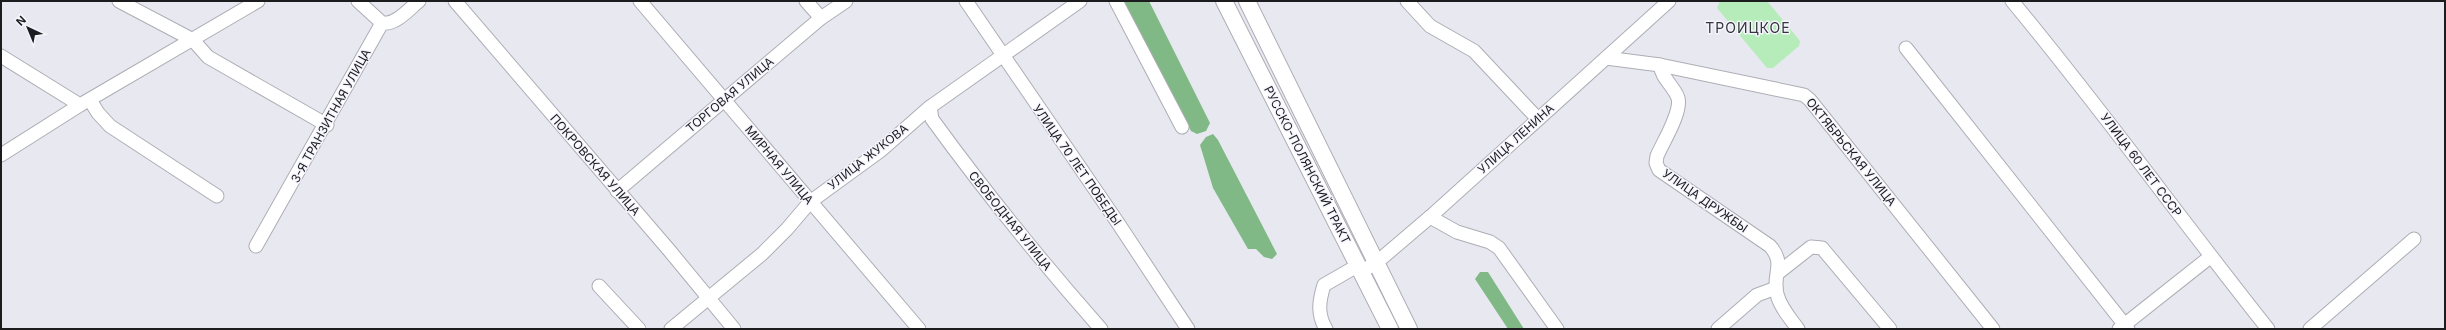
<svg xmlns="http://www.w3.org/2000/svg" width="2446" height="330" viewBox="0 0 2446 330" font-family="Inter,sans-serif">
  <rect width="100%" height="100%" fill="#e8e8f1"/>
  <!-- green -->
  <path fill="#b5ecb9" d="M1720,1H1767L1800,41L1799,46L1773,68H1767L1717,8Z"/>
  <!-- forest -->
  <g fill="#80b986">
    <path d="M1121,1H1149L1210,123L1206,131L1197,134L1191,131L1140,41Z"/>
    <path d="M1213,134L1218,140L1277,254L1272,259L1264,257L1256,249H1248L1213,188L1200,145L1206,137Z"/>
    <path d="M1480,272H1488L1524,329H1508L1475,279Z"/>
  </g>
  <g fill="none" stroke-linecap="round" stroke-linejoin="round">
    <defs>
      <g id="minor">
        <path d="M119,1L193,40L208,57L327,125"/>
        <path d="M358,1L382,23"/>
        <path d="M455,1L669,250L734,329"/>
        <path d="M640,1L919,329"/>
        <path d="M806,1L821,18"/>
        <path d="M966,1L1118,223L1188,329"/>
        <path d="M1116,1L1182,127"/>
        <path d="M1407,1L1430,26L1474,51L1538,119"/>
        <path d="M2012,1C2101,108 2182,221 2268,329"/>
        <path d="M1906,48L2128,329"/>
        <path d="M1,56L80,105"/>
        <path d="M1606,58L1660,65L1804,95L1810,100L1993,329"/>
        <path d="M1660,65C1662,79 1674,86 1678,98C1682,112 1663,142 1657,156L1656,163L1659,170L1770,246C1786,264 1772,274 1777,294C1780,307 1790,318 1798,329"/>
        <path d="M90,100L98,113L110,126L217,196"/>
        <path d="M930,107L932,119C985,192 1041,261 1101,329"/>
        <path d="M1,155L80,105L258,1"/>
        <path d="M617,191L821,18L846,1"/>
        <path d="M1430,217L1457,232L1490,242L1499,248L1557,329"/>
        <path d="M256,246L382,23C396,25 409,9 419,1"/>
        <path d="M1360,272L1376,263L1430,217L1669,1"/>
        <path d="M1778,273L1811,247L1822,248L1890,329"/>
        <path d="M599,286L639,329"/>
        <path d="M671,329L762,254L787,229L810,202L880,151L930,107L1080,1"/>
        <path d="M1326,329C1317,314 1319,301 1324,285L1357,266"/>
        <path d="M1718,329L1757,295L1776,288"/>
        <path d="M2119,329L2210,257"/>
        <path d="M2310,329L2414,239"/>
      </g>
      <g id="major">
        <path d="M1224,1L1390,329"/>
        <path d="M1247,1L1409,329"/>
      </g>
    </defs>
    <!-- minor casing -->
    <use href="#minor" stroke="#adadb5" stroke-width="15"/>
    <!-- major casing -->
    <use href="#major" stroke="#adadb5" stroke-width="18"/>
    <!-- minor -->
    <use href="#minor" stroke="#fff" stroke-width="13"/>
    <!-- major -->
    <use href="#major" stroke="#fff" stroke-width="16"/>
  </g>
  <g text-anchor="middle" stroke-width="3" stroke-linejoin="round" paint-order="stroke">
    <!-- street labels -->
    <g font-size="12" fill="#1c1c1f" stroke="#f6f5fe">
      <text transform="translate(730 95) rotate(-40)" y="4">ТОРГОВАЯ УЛИЦА</text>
      <text transform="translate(331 116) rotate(-61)" y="4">3-Я ТРАНЗИТНАЯ УЛИЦА</text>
      <text transform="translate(1516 139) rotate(-42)" y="4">УЛИЦА ЛЕНИНА</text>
      <text transform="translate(1851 152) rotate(51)" y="4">ОКТЯБРЬСКАЯ УЛИЦА</text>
      <text transform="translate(868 157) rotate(-38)" y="4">УЛИЦА ЖУКОВА</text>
      <text transform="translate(595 165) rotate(49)" y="4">ПОКРОВСКАЯ УЛИЦА</text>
      <text transform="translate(779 165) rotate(50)" y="4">МИРНАЯ УЛИЦА</text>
      <text transform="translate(1077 165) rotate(55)" y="4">УЛИЦА 70 ЛЕТ ПОБЕДЫ</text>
      <text transform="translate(1307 165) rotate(63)" y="4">РУССКО-ПОЛЯНСКИЙ ТРАКТ</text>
      <text transform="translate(2141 165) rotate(53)" y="4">УЛИЦА 60 ЛЕТ СССР</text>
      <text transform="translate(1705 201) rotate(35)" y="4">УЛИЦА ДРУЖБЫ</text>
      <text transform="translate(1010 221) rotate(51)" y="4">СВОБОДНАЯ УЛИЦА</text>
    </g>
    <!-- quarter labels -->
    <g font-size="14" letter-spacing="1" fill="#36363d" stroke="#f6f5fe">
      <text x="1748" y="33">ТРОИЦКОЕ</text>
    </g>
  </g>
  <!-- border -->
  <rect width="2446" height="330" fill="none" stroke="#1c1c1f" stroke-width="4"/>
  <!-- north arrow -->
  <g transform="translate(28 28) rotate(316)" stroke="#f6f5fe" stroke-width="3" paint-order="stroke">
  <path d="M0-3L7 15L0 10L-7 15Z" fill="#1c1c1f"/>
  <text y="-6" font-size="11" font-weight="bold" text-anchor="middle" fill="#1c1c1f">N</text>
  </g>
</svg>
